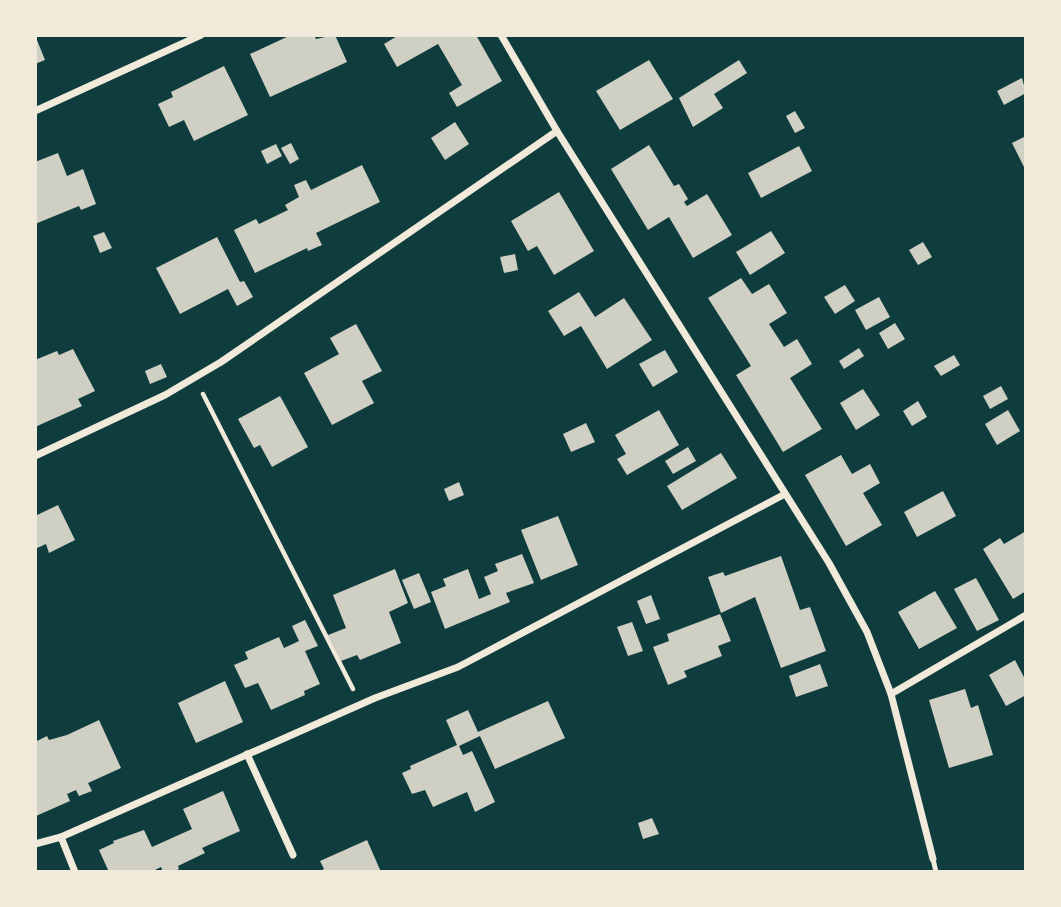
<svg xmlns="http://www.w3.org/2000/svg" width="1061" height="907" viewBox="0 0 1061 907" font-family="Lato,sans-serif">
  <rect width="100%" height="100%" fill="#0f3d3e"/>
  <!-- building -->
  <g fill="#cfcfc3">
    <path d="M35,35L45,60L35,64Z"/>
    <path d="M291,35H314L316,39L335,35L347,62L270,97L250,54Z"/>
    <path d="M399,35H476L502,81L457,107L449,93L462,85L438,44L397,67L384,44Z"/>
    <path d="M649,60L673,99L620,130L596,91Z"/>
    <path d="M739,60L747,73L714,94L723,108L693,127L679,98Z"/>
    <path d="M224,66L248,115L194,141L184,120L169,127L158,104L173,97L171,92Z"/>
    <path d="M1022,78L1026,93L1004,105L997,91Z"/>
    <path d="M795,111L805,128L795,133L786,116Z"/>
    <path d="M455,122L469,144L445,160L431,138Z"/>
    <path d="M1026,136V171L1012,143Z"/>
    <path d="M291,143L299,159L290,164L281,148Z"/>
    <path d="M276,144L282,156L267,164L261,151Z"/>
    <path d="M649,145L674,186L679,184L688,199L684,202L687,206L707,194L732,235L693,258L669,217L648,230L611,169Z"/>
    <path d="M799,146L812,171L761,198L748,173Z"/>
    <path d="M58,153L67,176L83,169L96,204L81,210L79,206L35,224V162Z"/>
    <path d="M362,165L380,202L316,233L322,245L308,251L307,248L255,273L234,230L256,219L259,224L288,210L285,205L299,197L294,185L306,180L311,190Z"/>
    <path d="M559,192L594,251L554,275L537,246L528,251L511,221Z"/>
    <path d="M771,231L785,253L750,275L736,252Z"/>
    <path d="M104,232L112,248L100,253L93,236Z"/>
    <path d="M217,237L240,282L244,281L253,297L237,306L228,289L180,314L156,268Z"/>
    <path d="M923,242L932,257L918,265L909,250Z"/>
    <path d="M515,254L518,270L504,273L500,257Z"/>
    <path d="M741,278L752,294L769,284L787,313L769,324L784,347L797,339L812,364L790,378L822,429L783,452L736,375L751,366L708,298Z"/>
    <path d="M845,285L855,301L835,314L824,297Z"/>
    <path d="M579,292L595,317L624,298L652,340L607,369L581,326L564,336L548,311Z"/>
    <path d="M879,297L890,317L866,330L855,310Z"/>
    <path d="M895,323L905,339L888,349L879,333Z"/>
    <path d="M356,324L382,371L362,381L374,403L332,425L304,373L339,354L330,338Z"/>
    <path d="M859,348L864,356L844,369L839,361Z"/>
    <path d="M73,349L95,391L78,399L82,406L35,427V360L57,351L59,355Z"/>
    <path d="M665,350L678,372L653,387L639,364Z"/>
    <path d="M954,355L960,365L941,376L934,366Z"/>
    <path d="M161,364L167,377L150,384L145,371Z"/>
    <path d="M1001,386L1008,399L990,409L983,396Z"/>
    <path d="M863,389L880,415L856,430L840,403Z"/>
    <path d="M280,396L308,447L272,467L260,445L254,448L238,419Z"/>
    <path d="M918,401L927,417L912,426L903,411Z"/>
    <path d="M659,410L679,445L627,475L617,459L626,454L615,435Z"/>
    <path d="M1008,410L1020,431L997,445L985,424Z"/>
    <path d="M586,423L595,442L571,452L563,434Z"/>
    <path d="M688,447L696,461L673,474L665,461Z"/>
    <path d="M721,453L737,478L682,510L667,486Z"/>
    <path d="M841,455L852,474L870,464L880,483L863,493L882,525L846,546L805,475Z"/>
    <path d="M459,482L464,495L449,501L444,489Z"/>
    <path d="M943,491L956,516L917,537L904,512Z"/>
    <path d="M58,505L75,540L49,553L46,544L35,549V516Z"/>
    <path d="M558,516L578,565L541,580L521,530Z"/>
    <path d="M1026,531V591L1013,599L983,549L1000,538L1004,544Z"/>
    <path d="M522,554L534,583L506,593L510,602L445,629L431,592L446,586L443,579L468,569L479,599L491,594L484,577L498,571L495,564Z"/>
    <path d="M781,556L800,610L810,607L826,651L781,668L755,597L721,613L708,577L723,572L725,576Z"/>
    <path d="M395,569L408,603L389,612L401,643L360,660L357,655L341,661L328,635L346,628L333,595Z"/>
    <path d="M419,573L431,602L414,609L402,580Z"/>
    <path d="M976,578L999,620L977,631L954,589Z"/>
    <path d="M935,591L957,628L919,649L898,612Z"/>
    <path d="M651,595L660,619L646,624L637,601Z"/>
    <path d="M720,614L731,641L718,646L722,656L684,671L687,677L668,685L653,647L669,641L667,634Z"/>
    <path d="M305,620L318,646L305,651L320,684L304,691L305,695L271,710L258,683L245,688L234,665L248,659L245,652L279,637L284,648L299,641L292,626Z"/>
    <path d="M632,622L643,651L628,656L617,627Z"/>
    <path d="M1015,660L1026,681V695L1006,706L989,675Z"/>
    <path d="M820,664L828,686L796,697L789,676Z"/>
    <path d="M225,681L243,722L196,743L178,703Z"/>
    <path d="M965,689L971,708L978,705L993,755L949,768L929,700Z"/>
    <path d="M548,701L565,738L495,769L480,736L459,746L463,755L472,751L495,802L475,812L467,792L433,807L425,790L412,794L402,773L411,769L410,766L457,745L446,720L468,710L478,732Z"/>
    <path d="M99,720L121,768L88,783L92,791L79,796L76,790L67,794L70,801L36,816L35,742L47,736L49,740L67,735Z"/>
    <path d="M223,791L240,831L202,848L205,853L178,866L179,869L173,872H163L161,867L151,872H109L99,850L114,843L113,841L144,830L152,847L192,829L183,809Z"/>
    <path d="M652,818L659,834L643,839L638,823Z"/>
    <path d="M367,840L381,872H318L324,869L320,861Z"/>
  </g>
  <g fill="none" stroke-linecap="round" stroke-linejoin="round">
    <!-- path -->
    <path stroke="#f1e9da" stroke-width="4.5" d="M203,394L353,689"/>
    <!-- service -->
    <path stroke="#f1e9da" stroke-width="5" d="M933,859L936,872"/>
    <!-- minor -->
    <g stroke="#f1e9da" stroke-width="7">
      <path d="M501,35L557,131L829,563L867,632L891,694L933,859"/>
      <path d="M35,111L201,35"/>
      <path d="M35,456L165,395L221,362L557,131"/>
      <path d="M891,694L1026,615"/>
      <path d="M247,754L293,855"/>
      <path d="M61,837L75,872"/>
      <path d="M35,844L61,837L375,698L458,667L785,494"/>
    </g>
  </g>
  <!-- border -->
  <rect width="1061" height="907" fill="none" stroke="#f1e9da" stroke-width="74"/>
</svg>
